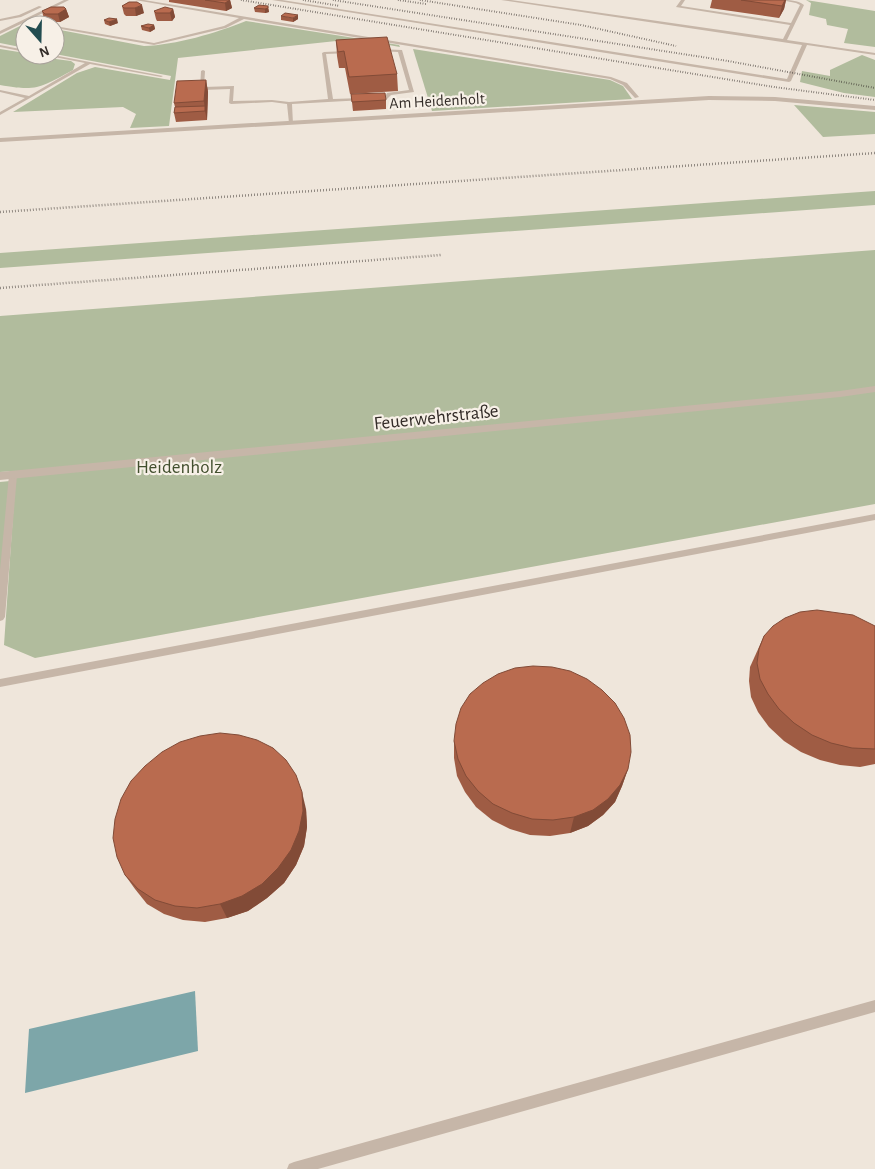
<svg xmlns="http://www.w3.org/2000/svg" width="875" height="1169" viewBox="0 0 875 1169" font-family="'Alegreya Sans',sans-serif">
  <rect width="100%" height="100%" fill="#efe6db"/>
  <!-- green -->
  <g fill="#b1bc9d">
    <path d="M806,0L875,11V47L844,43L848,29L827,25L826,19L809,15L811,3Z"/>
    <path d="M246,21L399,45L400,47L355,39L178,58L169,126L130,128L136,114L123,107L13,112L77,73L95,67L170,80L171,76L55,54V29L144,46C176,45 216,33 246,21Z"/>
    <path d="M20,26H25V48L0,43V36Z"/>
    <path d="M0,49L25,53V55L71,61L75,64L73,70C41,87 38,92 0,85Z"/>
    <path d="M413,49L610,80L623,86L632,99L432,111Z"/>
    <path d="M862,55L875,60V97L844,93L800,82L802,71L830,76V70Z"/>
    <path d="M794,105L875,112V134L823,137Z"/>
    <path d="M875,191V205L0,268V253Z"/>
    <path d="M875,250V504L35,658L4,645L16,471L0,472V316Z"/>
    <path d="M10,481L0,581V482Z"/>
  </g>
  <!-- water -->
  <path fill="#7da6a9" d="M195,991L198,1051L25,1093L29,1029Z"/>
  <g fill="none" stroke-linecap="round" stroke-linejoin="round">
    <!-- service -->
    <g fill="#c6b6a8" fill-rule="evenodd">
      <path d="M64,0H69L27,21L44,25L23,23L0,34V31Z"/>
      <path d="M135,0H144L611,77L627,83L639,97L635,98L623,85L610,79L244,19L226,28L154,45L55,28V26L154,43L224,26L239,18Z"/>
      <path d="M272,0H282L787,79L802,45L501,0H511L783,39L790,25L676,7L681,0H685L681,6L791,23L800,5L796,3L781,0C790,0 797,0 804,5L787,40L875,53V55L807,45L791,81L789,82Z"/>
      <path d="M39,6L42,7L21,17L0,21V19L19,15Z"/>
      <path d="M0,45L25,50V52L0,47Z"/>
      <path d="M377,49L402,50L414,92L391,95L387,99H373V97H385L387,93L409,90L398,52L379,51Z"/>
      <path d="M348,51L350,53L326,54L333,99L362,98L364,99V100L292,104L293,124L289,123L287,104L272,102L231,104L229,103L230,89L202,90L200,89L201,71L203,70L205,71L204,87L234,86L233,101L272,100L289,102L328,99L322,53L324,52Z"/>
      <path d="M44,55H53L163,76L161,77L90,64L0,115V112L25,98L0,92V90L29,96L85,63Z"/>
      <path d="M13,472L17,475L5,617L3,620L0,621V570L9,475Z"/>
      <path d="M875,514V520L0,687V679Z"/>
      <path d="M875,1000V1012L318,1169H287L289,1164L294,1162Z"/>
    </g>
    <!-- minor -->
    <g fill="#c6b6a8" fill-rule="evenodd">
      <path d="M709,96L775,97L875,106V110L775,101L709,100L0,142V138Z"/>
      <path d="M875,386V392L840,397L0,480V472L840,391Z"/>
    </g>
    <!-- rail-far1 -->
    <g stroke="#332c28" stroke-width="2" stroke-dasharray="0.5 2" stroke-linecap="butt">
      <path d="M241,0L774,87L875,100"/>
      <path d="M303,0L340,6"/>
      <path d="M333,0L728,61L875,88"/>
      <path d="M398,0L426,4"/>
      <path d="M420,0L581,25L676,46"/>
    </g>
    <!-- rail -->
    <g stroke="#332c28" stroke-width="2.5" stroke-dasharray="0.5 2.5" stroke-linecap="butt">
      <path d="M0,212L875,153"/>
      <path d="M0,288L441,255"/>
    </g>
  </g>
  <!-- wall -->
  <g fill="#9f5c44">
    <path d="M169,0H230L232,8L226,11L169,2Z"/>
    <path d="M712,0H786L784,9L779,18L710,8Z"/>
    <path d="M129,2L144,13L136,16H126L124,14L122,6Z"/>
    <path d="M268,6L269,12L265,13L255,12L254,8Z"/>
    <path d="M66,9L69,17L60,22H47L44,19L42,11Z"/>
    <path d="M173,9L175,17L172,21H157L156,19L154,11Z"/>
    <path d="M281,16L298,19L293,22L281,20Z"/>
    <path d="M104,20L118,23L110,26L105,24Z"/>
    <path d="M154,25L155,29L150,32L142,30L141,26Z"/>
    <path d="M336,40L397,74L398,91L350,94L345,68H339L337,56Z"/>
    <path d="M206,80L208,92L207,120L176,122L174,113L175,107L174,103Z"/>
    <path d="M351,94L386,100V109L353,111Z"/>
    <path d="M875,626V764L860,767L840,765L820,760L801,752L784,741L769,727L758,712L751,697L749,681L750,667L764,636Z"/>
    <path d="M454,741L628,769L622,786L615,802L603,815L588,826L570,833L550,836L530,835L510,829L492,820L476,807L465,792L457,776L454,758Z"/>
    <path d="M306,809L307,827L304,846L296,865L284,883L267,898L248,911L227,918L205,922L183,920L164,914L147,904L135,889L125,875Z"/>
  </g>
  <!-- shaded-wall -->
  <g fill="#824b37">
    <path d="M230,0L232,8L226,11L225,3Z"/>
    <path d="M785,0H786L784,9L779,18L782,6Z"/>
    <path d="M142,5L144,13L136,16L135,8Z"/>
    <path d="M268,8L269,12L265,13V9Z"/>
    <path d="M66,9L69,17L60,22L58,14Z"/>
    <path d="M173,9L175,17L172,21L170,13Z"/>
    <path d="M298,15V19L293,22V18Z"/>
    <path d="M117,19L118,23L110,26L109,22Z"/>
    <path d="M154,25L155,29L150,32L149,28Z"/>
    <path d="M206,80L208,92L207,120L205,111L204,101Z"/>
    <path d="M628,769L622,786L615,802L603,815L588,826L570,833L574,817Z"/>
    <path d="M302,792L306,809L307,827L304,846L296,865L284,883L267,898L248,911L227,918L220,904Z"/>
  </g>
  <!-- building -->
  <g fill="#b96b4f" stroke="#824b37">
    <path d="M205,0H230L225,3Z"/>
    <path d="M741,0H785L782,6Z"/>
    <path d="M129,2H137L142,5L135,8H124L122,6Z"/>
    <path d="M259,5L268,6V8L265,9L254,8Z"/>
    <path d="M51,7H64L66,9L58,14H45L42,11Z"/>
    <path d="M165,7L173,9L170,13H156L154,11Z"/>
    <path d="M285,13L298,15L293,18L281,16Z"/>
    <path d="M109,18L117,19L109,22L104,20Z"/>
    <path d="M148,24L154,25L149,28L141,26Z"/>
    <path d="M387,37L397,74L349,77L344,51L338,52L336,40Z"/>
    <path d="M206,80L204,101L174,103L177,81Z"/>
    <path d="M385,93L386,100L352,102L351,94Z"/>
    <path d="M205,106V111L174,113L175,107Z"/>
    <path d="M817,610L853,615L875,626V749L852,748L831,743L812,735L794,723L779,709L768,694L760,679L757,663L759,649L764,636L773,626L785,618L800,612Z"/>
    <path d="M533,666L552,667L570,671L587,679L602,690L615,703L624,718L630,735L631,752L628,769L620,785L608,799L593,810L574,817L553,820L532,819L512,813L493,804L478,791L466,776L458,759L454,741L456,724L461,708L470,694L483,683L498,674L515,668Z"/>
    <path d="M220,733L239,735L257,740L273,748L286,760L296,775L302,792L303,811L299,831L291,850L278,868L262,884L242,896L220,904L197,908L175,906L155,900L138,889L125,875L117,857L113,838L115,819L121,799L131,781L145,766L162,752L180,742L200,736Z"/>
  </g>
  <g text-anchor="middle" stroke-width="4.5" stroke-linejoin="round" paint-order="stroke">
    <!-- far-street labels -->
    <g font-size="16" fill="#332c28" stroke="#f7f0e7">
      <text transform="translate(437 100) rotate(-3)" y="6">Am Heidenholt</text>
    </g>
    <!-- street labels -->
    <g font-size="19" fill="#332c28" stroke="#f7f0e7">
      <text transform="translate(436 416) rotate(-6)" y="7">Feuerwehrstraße</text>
    </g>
    <!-- park labels -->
    <g font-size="19" fill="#424f2e" stroke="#f7f0e7">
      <text x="179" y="473">Heidenholz</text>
    </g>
  </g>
  <!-- north arrow -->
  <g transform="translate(40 40) rotate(160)"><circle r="24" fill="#f7f0e7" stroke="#a9a29b"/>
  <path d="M0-4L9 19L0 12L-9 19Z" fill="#224c50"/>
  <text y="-8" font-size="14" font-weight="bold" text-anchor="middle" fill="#332c28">N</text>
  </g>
</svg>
